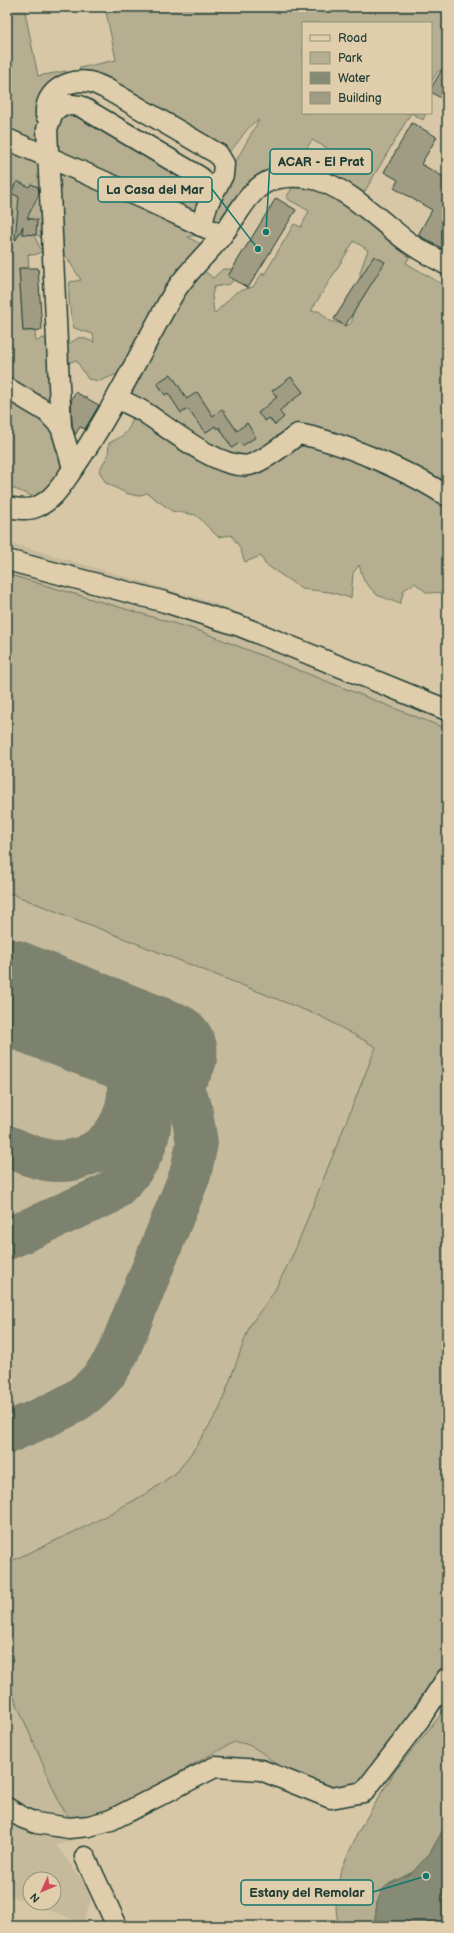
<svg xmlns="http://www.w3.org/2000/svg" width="454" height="1933" viewBox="0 0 454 1933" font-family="'Balsamiq Sans',sans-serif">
  <rect width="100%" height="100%" fill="#d7c7a6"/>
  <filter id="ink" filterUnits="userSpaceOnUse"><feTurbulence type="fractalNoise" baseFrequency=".025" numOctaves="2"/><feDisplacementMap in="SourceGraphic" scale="8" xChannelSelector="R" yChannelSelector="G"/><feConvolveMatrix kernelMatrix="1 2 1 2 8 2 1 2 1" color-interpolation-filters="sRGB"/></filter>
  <g filter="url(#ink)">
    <!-- built -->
    <path fill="#c6ba9c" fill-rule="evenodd" d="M7,542L215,603L447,698V1687L365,1797L251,1774L224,1776L57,1846L86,1885L91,1900L83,1923L7,1894ZM30,1879H54V1903H30Z"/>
    <!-- green -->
    <g fill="#b5ae91" stroke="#6a7662" fill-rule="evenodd">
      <path d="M7,7H24L38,76L66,71L67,77L38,143L7,132Z"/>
      <path d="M105,7H447V67L445,70L438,71L431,82V23H303V113H426L423,120L411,113L362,196L329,177L342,156L312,140L301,157H295L289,163L291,168C260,194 228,228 188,237L202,245V269L213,278L223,269H233L237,276L230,284L214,287L212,295L214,314L236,292L253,287L263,272L264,275L294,224L301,227L309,211L286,198L294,185L333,194L403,248L409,258L406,263L447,287V592L427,593L415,583L404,590L400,604L377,595L364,581L359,565L353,573L351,598L330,592L302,589L265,564L261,556L245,562L239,546L231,535L218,537L196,515L172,511L147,493L137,496L126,493L106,483L99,471L108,455L109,443C126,435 131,430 134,411L114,390L117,374L100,381L88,379L76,360L69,363L64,373L63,396L40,399L32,388L25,394L52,428L63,467L59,477L37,498L7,486V142L59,174L65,170C59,156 46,131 59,117C62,114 69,111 73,109L201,184L227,177L259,120C246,125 240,143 228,153L81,76L79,68L116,60ZM33,233L56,246L67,258L81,280L70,282C67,297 70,313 74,328L93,334L94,342L80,337L60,349L51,340L42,338L36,342L35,331H23L19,269L29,268L28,254L34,255L42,252ZM354,241L368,250L360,272L361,287L354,299L352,321L349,325L330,321L319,311H311Z"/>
      <path d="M7,574L200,631L447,729V1666L365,1778C361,1781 355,1787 350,1788C341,1790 297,1781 290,1776C272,1763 258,1743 234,1742L100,1816L71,1818L63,1811L7,1681V1563L89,1525L149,1492L177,1472L195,1448L219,1410L250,1325L274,1292L295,1250L376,1047L322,1017L7,892Z"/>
      <path d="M447,1707V1823L430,1853L413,1872L389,1884L377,1903L374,1926H342L337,1920L336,1907L340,1873L358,1832L395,1771Z"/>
    </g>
    <!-- water -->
    <path fill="#868b74" stroke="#5d6c5a" d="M447,1823V1926H374L377,1903L382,1890L389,1884L413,1872L430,1853Z"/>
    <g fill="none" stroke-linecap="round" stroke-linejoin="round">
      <!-- taxiway -->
      <g stroke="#7b826d" stroke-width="42">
        <path d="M7,1146C23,1152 39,1161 57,1161C107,1163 140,1112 124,1066C119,1050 104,1037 92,1025"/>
        <path d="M7,1239L108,1194C162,1151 165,1091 117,1042"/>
        <path d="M7,1433C56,1411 94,1403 119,1351L190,1175L197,1143L191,1107L182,1089L168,1070L154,1055L127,1038"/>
      </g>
      <!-- runway -->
      <path stroke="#7b826d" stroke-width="105" d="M7,991L165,1053"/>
    </g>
    <!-- building -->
    <g fill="#9f9c83" stroke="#1f3d34">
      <path d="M447,61V102L431,92V88Z"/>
      <path d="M412,123L437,137L421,164L447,179V251L418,235L432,210L394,188L398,180L384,172Z"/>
      <path d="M17,181L29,187L31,184L38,187L39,194L27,218L37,220L36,235L22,234L23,226L16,240L15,239L19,197L11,193Z"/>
      <path d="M276,198L296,210L248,288L228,276Z"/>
      <path d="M374,256L385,262L345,326L334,319Z"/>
      <path d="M19,268H38L42,330L23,331Z"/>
      <path d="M171,374L187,399L197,392L213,416L222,409L237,431L247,423L256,437L242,446L239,443L232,448L219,427L217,429L215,426L205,433L188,409L181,413L168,393L165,395L157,383Z"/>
      <path d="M291,377L303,392L279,411L284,417L275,425L269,418L265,421L258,413L277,397L272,391Z"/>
      <path d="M75,392L99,405L85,429L80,427L75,435L72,425L71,401Z"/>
    </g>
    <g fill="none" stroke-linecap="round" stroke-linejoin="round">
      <defs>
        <g id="minor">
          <path d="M46,115C44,91 69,78 90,82C95,83 100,86 105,88L218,154L224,164L223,175L208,203"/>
          <path d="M7,139L144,199L213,231"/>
          <path d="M7,388L47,412L61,427"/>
          <path d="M117,398C126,403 136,407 144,412C169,428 219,470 249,465C262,462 287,443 298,434C340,441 411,472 447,496"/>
          <path d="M73,468L61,427L47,129L53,112L63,104L80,106L200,177L208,188V203L201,226"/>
          <path d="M7,507C16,508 27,511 36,507C53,501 63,483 73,469C111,414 139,354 172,296C185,273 207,255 223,234C250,198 256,170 309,178C343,183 381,222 408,242C420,251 434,257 447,265"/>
          <path d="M7,560L165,602L240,626L447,710"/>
          <path d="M7,1808L23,1818L36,1823L69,1828L89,1826L111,1820L215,1767L261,1770L331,1798L364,1792L419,1720L447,1678"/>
          <path d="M85,1857L117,1926"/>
        </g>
      </defs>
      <!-- minor casing -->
      <use href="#minor" stroke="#1f3d34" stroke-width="23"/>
      <!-- minor -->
      <use href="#minor" stroke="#dfcdab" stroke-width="20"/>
    </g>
  </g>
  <!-- callouts -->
  <path fill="none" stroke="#0f766e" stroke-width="1.5" d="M266 232L270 161M258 249L212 189M426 1876L373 1892"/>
  <g fill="#0f766e" stroke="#dfcdab" stroke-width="1.5">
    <circle cx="266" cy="232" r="4"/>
    <circle cx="258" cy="249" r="4"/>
    <circle cx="426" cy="1876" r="4"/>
  </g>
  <g fill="#dfcdab" stroke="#0f766e" stroke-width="1.5">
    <rect x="270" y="149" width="102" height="25" rx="4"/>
    <rect x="98" y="177" width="114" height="25" rx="4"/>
    <rect x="241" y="1880" width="132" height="25" rx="4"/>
  </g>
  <g font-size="13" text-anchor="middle" font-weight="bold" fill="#1f3d34">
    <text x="321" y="166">ACAR - El Prat</text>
    <text x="155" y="194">La Casa del Mar</text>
    <text x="307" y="1897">Estany del Remolar</text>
  </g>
  <!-- margin -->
  <rect width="454" height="1933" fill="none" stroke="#dfcdab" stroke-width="24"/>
  <rect x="12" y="12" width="430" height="1909" fill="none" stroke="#1f3d34" stroke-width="1.5" filter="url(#ink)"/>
  <!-- legend -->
  <rect x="302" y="22" width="130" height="92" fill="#dfcdab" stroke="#92937b"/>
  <rect x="310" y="35" width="20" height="6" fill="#dfcdab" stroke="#92937b"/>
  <text x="338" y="42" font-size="12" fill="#1f3d34">Road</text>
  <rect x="310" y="52" width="20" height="12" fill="#b5ae91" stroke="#92937b"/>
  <text x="338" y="62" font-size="12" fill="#1f3d34">Park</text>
  <rect x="310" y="72" width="20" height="12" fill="#868b74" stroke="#92937b"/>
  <text x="338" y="82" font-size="12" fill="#1f3d34">Water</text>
  <rect x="310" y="92" width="20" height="12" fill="#9f9c83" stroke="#92937b"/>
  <text x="338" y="102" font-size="12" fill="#1f3d34">Building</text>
  <!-- north arrow -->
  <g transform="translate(42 1891) rotate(226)"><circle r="19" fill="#dfcdab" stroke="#92937b"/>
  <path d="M0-3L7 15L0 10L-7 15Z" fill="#d1495b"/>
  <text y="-6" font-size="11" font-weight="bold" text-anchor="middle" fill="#1f3d34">N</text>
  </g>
</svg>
